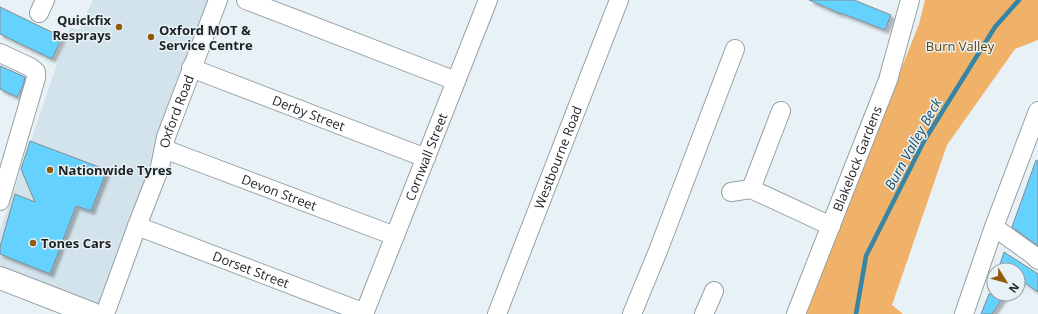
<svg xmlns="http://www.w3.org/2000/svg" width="1038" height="314" viewBox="0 0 1038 314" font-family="'Open Sans',sans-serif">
  <defs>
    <filter id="shadow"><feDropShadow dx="3.5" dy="3.5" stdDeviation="1" flood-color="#0004"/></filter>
  </defs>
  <rect width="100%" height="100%" fill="#e7f1f6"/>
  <!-- built -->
  <path fill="#d2e3ec" d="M93,0H208L98,312L0,273V230L70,27L79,30Z"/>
  <!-- green -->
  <path fill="#f0b269" d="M925,0H1038V40L1015,49L947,145L892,305L903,314H805L824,263L919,24Z"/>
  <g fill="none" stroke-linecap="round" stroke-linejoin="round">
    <!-- stream -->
    <path stroke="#3685a4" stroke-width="4.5" d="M856,314L866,256L924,141L995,27L1019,0"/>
  </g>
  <!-- building -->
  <g fill="#65d1fe" stroke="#838b90" filter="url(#shadow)">
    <path d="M809,0H854L891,15L885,30L841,13V14Z"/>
    <path d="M0,7L62,37L52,59L0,34Z"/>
    <path d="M0,66L25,77L23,86L17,97L0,89Z"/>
    <path d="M30,141L107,170L91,211L76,206L50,274L0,254V247L15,194L35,202L21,169Z"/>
    <path d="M1036,160L1038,161V246L1012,227Z"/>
    <path d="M1004,252L1038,274V292L1018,278V270H998Z"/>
    <path d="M989,294H1005L992,314H981Z"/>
  </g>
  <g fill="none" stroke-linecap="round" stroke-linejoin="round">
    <defs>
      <g id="minor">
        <path d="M246,0L456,81"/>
        <path d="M39,13L45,0"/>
        <path d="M0,53L30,67L36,72V78L0,201"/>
        <path id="s1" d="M191,68L426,158"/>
        <path id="s2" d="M164,149L395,236"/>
        <path d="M751,189L781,111"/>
        <path d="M731,192L751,189L831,226"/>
        <path id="s3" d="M137,226L365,313"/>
        <path d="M994,227L1033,255L1038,260"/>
        <path id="s4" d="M105,314L137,226L160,167L166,137L218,0"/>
        <path id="s5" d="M364,314L488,0"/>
        <path id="s6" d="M497,314L619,0"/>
        <path d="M632,314L658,251L735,49"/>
        <path d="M704,314L714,291"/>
        <path id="s7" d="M796,314L888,80L910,0"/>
        <path d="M964,314L994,227L1038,111"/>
      </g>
      <path id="major" d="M0,278L93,314"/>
    </defs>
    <!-- minor casing -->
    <use href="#minor" stroke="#97a0a4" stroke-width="20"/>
    <!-- major casing -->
    <use href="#major" stroke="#97a0a4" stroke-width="24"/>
    <!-- minor -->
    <use href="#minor" stroke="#fff" stroke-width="18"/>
    <!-- major -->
    <use href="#major" stroke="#fff" stroke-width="22"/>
  </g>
  <!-- markers -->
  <g fill="#905b0d" stroke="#e7f1f6" stroke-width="1.5">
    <circle cx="119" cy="27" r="4"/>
    <circle cx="151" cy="37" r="4"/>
    <circle cx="50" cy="170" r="4"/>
    <circle cx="33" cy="243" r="4"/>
  </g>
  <g text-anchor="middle" stroke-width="3" stroke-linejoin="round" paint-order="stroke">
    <!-- poi labels -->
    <g font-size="13" font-weight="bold" fill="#1f2224" stroke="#e7f1f6" text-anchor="start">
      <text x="111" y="25" text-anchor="end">Quickfix<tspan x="111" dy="15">Resprays</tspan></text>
      <text x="159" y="35">Oxford MOT &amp;<tspan x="159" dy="15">Service Centre</tspan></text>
      <text x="58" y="175">Nationwide Tyres</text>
      <text x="41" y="248">Tones Cars</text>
    </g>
    <!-- park labels -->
    <g font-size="13" fill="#6b4305" stroke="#e7f1f6">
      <text x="960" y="51">Burn Valley</text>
    </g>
    <!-- street labels -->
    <g font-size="13" fill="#1f2224" stroke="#e7f1f6">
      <text dy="5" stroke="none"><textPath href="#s4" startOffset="215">Oxford Road</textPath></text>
      <text dy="5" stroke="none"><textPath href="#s1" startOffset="126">Derby Street</textPath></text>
      <text dy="5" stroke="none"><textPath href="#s5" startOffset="169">Cornwall Street</textPath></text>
      <text dy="5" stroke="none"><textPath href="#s6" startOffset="168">Westbourne Road</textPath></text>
      <text dy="5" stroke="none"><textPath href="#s7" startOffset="167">Blakelock Gardens</textPath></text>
      <text dy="5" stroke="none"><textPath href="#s2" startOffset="123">Devon Street</textPath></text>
      <text dy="5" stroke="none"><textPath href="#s3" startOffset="122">Dorset Street</textPath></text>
    </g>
    <!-- water labels -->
    <g font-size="14" font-style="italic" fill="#214f62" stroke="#e7f1f6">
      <text transform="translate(913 144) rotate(-61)" y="5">Burn Valley Beck</text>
    </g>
  </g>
  <!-- north arrow -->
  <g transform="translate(1006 282) rotate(127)"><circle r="19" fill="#e7f1f6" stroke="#979ea2"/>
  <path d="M0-3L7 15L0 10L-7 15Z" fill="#905b0d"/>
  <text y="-6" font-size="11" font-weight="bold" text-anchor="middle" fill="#1f2224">N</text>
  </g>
</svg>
